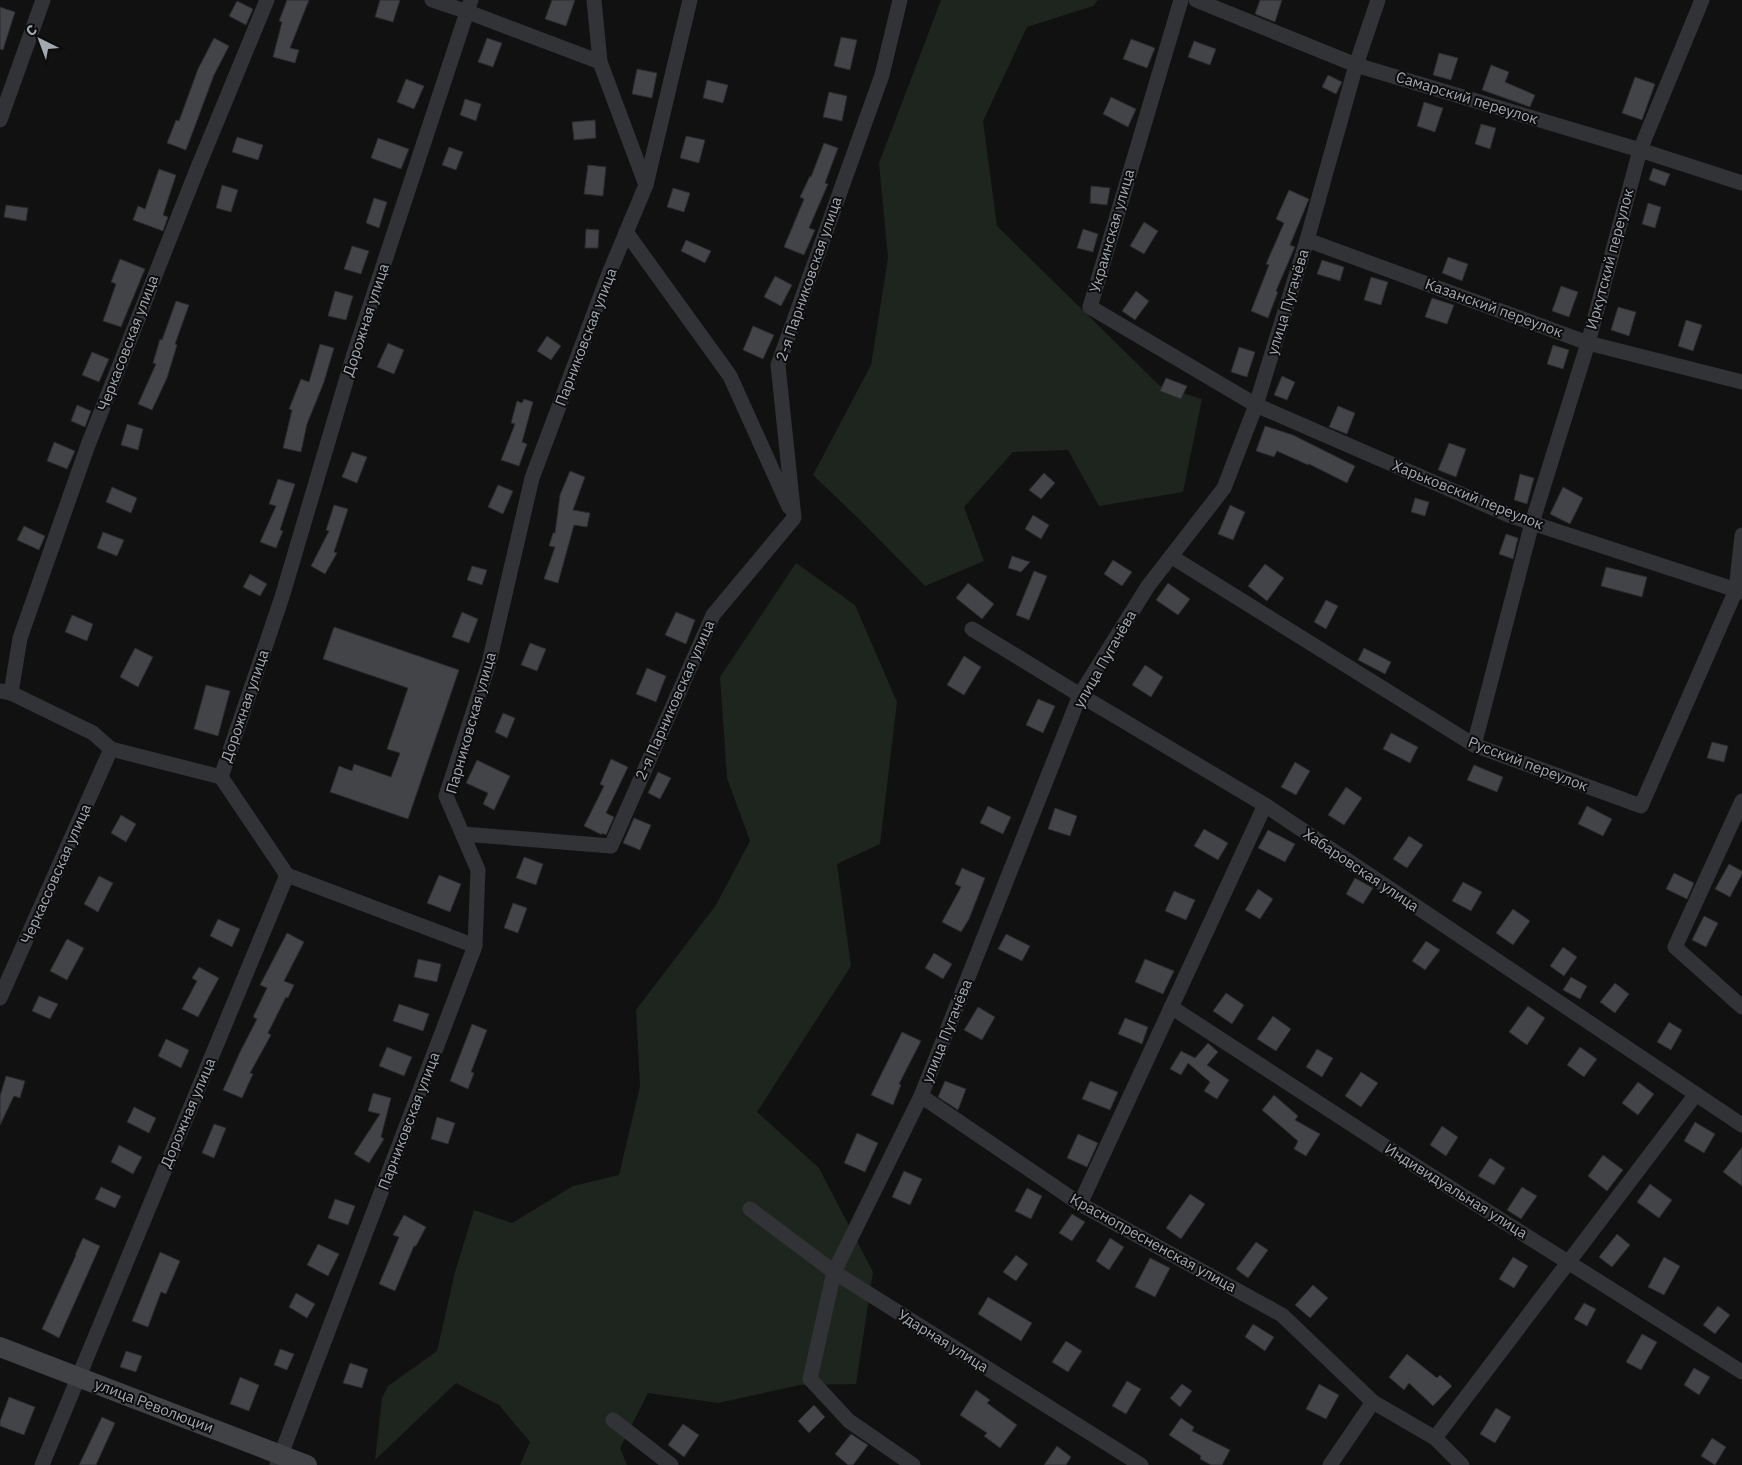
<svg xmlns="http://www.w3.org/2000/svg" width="1742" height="1465" viewBox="0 0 1742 1465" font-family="'IBM Plex Sans',sans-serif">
  <rect width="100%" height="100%" fill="#111112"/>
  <!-- green -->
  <g fill="#1e241e">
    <path d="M941,0H1098L1093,6L1027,27L983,121L997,226L1160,386L1202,399L1183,492L1099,506L1068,450L1013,452L964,507L984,561L925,586L859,519L813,475L871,365L888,258L879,163Z"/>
    <path d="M796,563L855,605L897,702L880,844L837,864L851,966L757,1112L819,1168L873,1272L856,1384L800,1385L718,1403L648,1393L620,1448L627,1465H520L530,1442L499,1405L456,1383L375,1460L382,1398L388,1386L437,1351L455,1272L474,1210L512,1223L573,1186L619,1175L640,1086L636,1010L716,905L750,841L727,778L720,677Z"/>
  </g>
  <!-- building -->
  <g fill="#434447" stroke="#2b2b2e">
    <path d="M287,0H309L290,48L299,50L295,63L273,57L282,22L279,21Z"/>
    <path d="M380,0H400L393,22L375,17Z"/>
    <path d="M552,0H575L566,26L545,19Z"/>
    <path d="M1260,0H1282L1275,22L1255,14Z"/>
    <path d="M237,1L253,9L246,25L229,16Z"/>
    <path d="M0,7L15,12L3,50L0,49Z"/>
    <path d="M841,37L857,40L850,70L834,66Z"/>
    <path d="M214,38L229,46L214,75L186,150L167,143L176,120L179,121L198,69Z"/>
    <path d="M487,38L502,43L493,67L478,62Z"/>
    <path d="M1131,39L1155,48L1147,68L1123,59Z"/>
    <path d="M1194,41L1216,49L1210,65L1188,57Z"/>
    <path d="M1439,53L1458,58L1451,80L1433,75Z"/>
    <path d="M1491,65L1509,72L1505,82L1535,95L1530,107L1482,90Z"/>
    <path d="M637,69L657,73L652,98L632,94Z"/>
    <path d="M1328,75L1342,82L1336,94L1322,87Z"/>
    <path d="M1635,77L1655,84L1642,120L1622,113Z"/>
    <path d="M406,79L424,86L414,109L397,102Z"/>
    <path d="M707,80L728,85L723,103L703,98Z"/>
    <path d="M829,92L847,96L842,121L823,117Z"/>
    <path d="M1111,97L1136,109L1128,127L1103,114Z"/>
    <path d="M465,99L481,104L476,121L460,115Z"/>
    <path d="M1424,102L1443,108L1435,132L1417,126Z"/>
    <path d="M595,120L596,138L574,140L572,122Z"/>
    <path d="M1481,124L1496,128L1490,149L1475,144Z"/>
    <path d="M686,136L705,140L699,163L680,158Z"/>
    <path d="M237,137L263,145L258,160L232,152Z"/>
    <path d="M378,138L409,149L401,169L371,158Z"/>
    <path d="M824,143L838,148L825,183L828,184L809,228L815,230L804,255L784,247L804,199L800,197L810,176L811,177Z"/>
    <path d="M449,147L463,152L456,170L442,165Z"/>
    <path d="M588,165L606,167L603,196L584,194Z"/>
    <path d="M1653,168L1670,174L1665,186L1649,180Z"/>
    <path d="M159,169L176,175L163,215L168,217L163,231L133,220L138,206L145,209Z"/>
    <path d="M222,185L238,190L231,212L216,208Z"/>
    <path d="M1091,186L1110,188L1107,205L1090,203Z"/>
    <path d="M673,188L690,193L684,212L667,207Z"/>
    <path d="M1289,190L1309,199L1290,245L1295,247L1294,249L1276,291L1278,292L1268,318L1251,311L1269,265L1266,264L1284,223L1276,219Z"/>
    <path d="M374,198L387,202L379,228L366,223Z"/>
    <path d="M1648,203L1661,207L1655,228L1642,224Z"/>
    <path d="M6,205L28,208L26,221L4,217Z"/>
    <path d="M1144,222L1158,231L1144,254L1130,246Z"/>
    <path d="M586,229L599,230L598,248H585Z"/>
    <path d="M1083,229L1098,234L1093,252L1077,248Z"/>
    <path d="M686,240L711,251L705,263L681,251Z"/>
    <path d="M352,246L369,251L361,274L344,269Z"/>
    <path d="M1448,257L1468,264L1462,281L1442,273Z"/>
    <path d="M120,259L145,269L121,327L103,321L116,284L111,282Z"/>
    <path d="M1322,260L1344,267L1340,281L1317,274Z"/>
    <path d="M775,276L792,285L781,306L764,297Z"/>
    <path d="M1371,277L1388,282L1381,305L1364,300Z"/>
    <path d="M1561,286L1578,292L1569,317L1552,311Z"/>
    <path d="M335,291L353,296L346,320L328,316Z"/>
    <path d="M1136,291L1149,301L1135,320L1122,311Z"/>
    <path d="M1432,298L1454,305L1447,324L1425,317Z"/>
    <path d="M176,301L189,305L175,344L177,345L167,378L152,410L138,404L156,364L153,363L160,339L162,340Z"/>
    <path d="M1618,307L1636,312L1629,336L1611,330Z"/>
    <path d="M1686,320L1702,325L1693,351L1678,346Z"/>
    <path d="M753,326L774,335L763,359L743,350Z"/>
    <path d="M547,336L561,346L551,360L537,351Z"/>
    <path d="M388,343L404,350L394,374L377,367Z"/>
    <path d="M320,344L334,348L324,382L307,424L301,452L283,448L292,410L289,409L301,379L309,382Z"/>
    <path d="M1553,345L1569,350L1563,369L1547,364Z"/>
    <path d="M1239,347L1255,352L1247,377L1231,372Z"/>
    <path d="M92,352L109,359L99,382L82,375Z"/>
    <path d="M1282,376L1295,382L1287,400L1274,395Z"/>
    <path d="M1166,378L1187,386L1181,399L1160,391Z"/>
    <path d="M524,399L533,402L522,442L527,444L519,466L501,460L515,424L511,423L517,401L522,403Z"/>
    <path d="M77,405L91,411L85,427L71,421Z"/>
    <path d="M1338,406L1355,413L1347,434L1329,427Z"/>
    <path d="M127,424L143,429L138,450L121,445Z"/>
    <path d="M1265,426L1293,435L1355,466L1347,483L1309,464L1308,465L1277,451L1274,457L1256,451Z"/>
    <path d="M54,442L75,451L67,469L47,461Z"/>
    <path d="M1449,443L1466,449L1456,477L1438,470Z"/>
    <path d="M352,452L367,457L357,483L342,477Z"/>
    <path d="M570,471L585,477L573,510L590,513L587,527L574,525L558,583L544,579L555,547L549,546L553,533H555L560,495Z"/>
    <path d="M1044,473L1055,483L1041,499L1029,490Z"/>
    <path d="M1520,474L1534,478L1527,504L1514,500Z"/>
    <path d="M278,479L295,484L280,530L283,531L276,548L260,542L276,506L269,504Z"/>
    <path d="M498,485L513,491L503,514L488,507Z"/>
    <path d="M112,487L137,498L131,513L106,502Z"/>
    <path d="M1563,487L1583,498L1570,524L1550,514Z"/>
    <path d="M1415,498L1429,502L1425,516L1411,512Z"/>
    <path d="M334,505L348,509L334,552L337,553L325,574L311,566L329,531L326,530Z"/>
    <path d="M1230,505L1245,512L1233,540L1218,534Z"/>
    <path d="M1033,515L1049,525L1041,539L1025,529Z"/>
    <path d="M24,526L45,536L39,550L17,540Z"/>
    <path d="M103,532L124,540L117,556L97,548Z"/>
    <path d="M1506,534L1518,538L1513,559L1499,554Z"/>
    <path d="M1012,556L1030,562L1021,572L1008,568Z"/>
    <path d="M1113,560L1132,572L1122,586L1104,574Z"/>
    <path d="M1265,564L1284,578L1267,601L1248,586Z"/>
    <path d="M472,566L487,570L482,585L467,580Z"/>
    <path d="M1606,567L1647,577L1642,597L1601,586Z"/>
    <path d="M1034,571L1047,576L1029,620L1016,615Z"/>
    <path d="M250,574L267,584L260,596L243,587Z"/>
    <path d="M968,583L994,604L982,619L956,598Z"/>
    <path d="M1168,583L1190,599L1178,615L1156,600Z"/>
    <path d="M1326,600L1338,606L1326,629L1314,622Z"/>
    <path d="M462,612L478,619L469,643L452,637Z"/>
    <path d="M676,612L695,620L686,644L665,635Z"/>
    <path d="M72,615L93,624L87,641L65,632Z"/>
    <path d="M334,627L459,670L408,819L330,792L339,766L352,771L354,764L391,777L400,753L387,749L408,688L323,659Z"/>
    <path d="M530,643L546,649L537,671L521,665Z"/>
    <path d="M135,648L153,657L138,687L120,677Z"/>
    <path d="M1364,648L1391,662L1385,674L1358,660Z"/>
    <path d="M964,656L981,667L964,695L947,685Z"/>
    <path d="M1145,665L1163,677L1151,697L1132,685Z"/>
    <path d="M647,668L666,676L656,702L636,694Z"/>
    <path d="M206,685L230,691L218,736L194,729Z"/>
    <path d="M1038,699L1055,706L1043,733L1026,725Z"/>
    <path d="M503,713L515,718L507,738L495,732Z"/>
    <path d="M1391,733L1418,747L1410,763L1383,749Z"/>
    <path d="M1712,742L1728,746L1724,762L1707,758Z"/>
    <path d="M611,759L628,767L606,813L614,817L606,835L602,833V835L584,826L604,786L600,784Z"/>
    <path d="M477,760L510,776L494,810L483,804L488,793L466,783Z"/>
    <path d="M1295,762L1310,771L1296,795L1281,787Z"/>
    <path d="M1474,765L1503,777L1497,792L1467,780Z"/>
    <path d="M658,772L671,778L660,799L648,793Z"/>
    <path d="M1346,787L1362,798L1344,825L1328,815Z"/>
    <path d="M988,806L1011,817L1003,834L980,823Z"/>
    <path d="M1587,806L1612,819L1603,836L1578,824Z"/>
    <path d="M1055,808L1077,816L1070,836L1048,829Z"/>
    <path d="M121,815L136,824L126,842L111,833Z"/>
    <path d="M634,818L651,825L640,850L623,843Z"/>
    <path d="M1204,829L1228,843L1218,860L1194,846Z"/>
    <path d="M1268,830L1295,844L1285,862L1258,848Z"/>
    <path d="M1409,836L1423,845L1407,868L1393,859Z"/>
    <path d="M524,857L543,864L536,885L516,878Z"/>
    <path d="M1729,864L1742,871V874L1730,897L1715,889Z"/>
    <path d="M962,868L985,878L969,919L961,932L942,922L961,887L955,884Z"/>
    <path d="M1674,873L1694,883L1687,899L1666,889Z"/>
    <path d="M439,875L461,884L450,912L427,903Z"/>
    <path d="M99,876L113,883L98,912L84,904Z"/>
    <path d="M1355,878L1373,888L1363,904L1346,894Z"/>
    <path d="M1463,882L1482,892L1471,911L1452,901Z"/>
    <path d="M1258,889L1273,899L1260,919L1245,910Z"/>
    <path d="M1174,891L1195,900L1186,920L1165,911Z"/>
    <path d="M513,903L527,908L518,933L504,928Z"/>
    <path d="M1513,909L1530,921L1513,945L1496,933Z"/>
    <path d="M1704,916L1718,923L1706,947L1692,940Z"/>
    <path d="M218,919L240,929L232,947L210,936Z"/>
    <path d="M287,933L304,942L284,981L294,985L288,998L286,997L268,1033L271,1035L250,1073L253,1074L242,1098L223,1090L240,1052L257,1019L253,1017L267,988L260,985Z"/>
    <path d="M1006,934L1030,946L1022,961L998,949Z"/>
    <path d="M67,939L84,948L67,980L50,971Z"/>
    <path d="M1426,941L1440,950L1425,970L1412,961Z"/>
    <path d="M1563,947L1577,957L1564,976L1550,966Z"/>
    <path d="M934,953L952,964L943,979L925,968Z"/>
    <path d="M418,959L441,964L437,982L414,977Z"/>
    <path d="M1145,959L1174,971L1163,994L1135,982Z"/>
    <path d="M199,967L219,978L198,1017L182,1009L197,981L192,978Z"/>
    <path d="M1571,977L1587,986L1580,999L1563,990Z"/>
    <path d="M1615,983L1629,994L1615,1013L1600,1002Z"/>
    <path d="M1226,993L1244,1005L1232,1024L1213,1011Z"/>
    <path d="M39,996L58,1004L50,1019L32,1011Z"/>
    <path d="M399,1004L429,1014L423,1031L393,1021Z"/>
    <path d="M1528,1006L1545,1018L1527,1045L1509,1032Z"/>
    <path d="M978,1007L995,1017L982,1040L964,1030Z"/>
    <path d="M1273,1016L1291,1029L1276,1051L1257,1039Z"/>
    <path d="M1125,1018L1148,1027L1142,1044L1118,1034Z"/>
    <path d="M1669,1022L1682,1030L1671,1050L1657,1042Z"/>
    <path d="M472,1024L487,1030L471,1072L474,1073L468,1089L450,1081Z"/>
    <path d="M902,1032L921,1041L899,1084L901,1085L893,1105L871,1095Z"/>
    <path d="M166,1039L189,1050L181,1068L158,1056Z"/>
    <path d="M1208,1043L1218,1052L1207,1065L1229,1080L1217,1099L1204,1091L1210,1082L1188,1063L1181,1075L1170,1069L1181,1051L1195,1058Z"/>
    <path d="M387,1047L412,1057L404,1076L379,1066Z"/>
    <path d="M1580,1047L1597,1059L1584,1077L1567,1065Z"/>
    <path d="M1317,1049L1333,1058L1322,1077L1306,1067Z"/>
    <path d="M1361,1072L1378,1083L1361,1107L1345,1096Z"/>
    <path d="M6,1076L25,1081L20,1098L14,1096L0,1125V1096Z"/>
    <path d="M945,1081L966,1089L958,1110L938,1097Z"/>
    <path d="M1090,1081L1118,1092L1110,1110L1082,1099Z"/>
    <path d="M1638,1082L1654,1094L1638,1115L1622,1103Z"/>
    <path d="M373,1093L391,1098L381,1137L384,1139L369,1163L354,1154L380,1114L368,1111Z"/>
    <path d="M1274,1095L1298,1116L1295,1120L1320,1134L1306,1156L1294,1149L1298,1141L1262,1110Z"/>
    <path d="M134,1107L156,1118L149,1133L127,1122Z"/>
    <path d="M437,1117L455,1123L448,1144L431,1139Z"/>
    <path d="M1695,1122L1715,1134L1704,1153L1684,1141Z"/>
    <path d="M214,1124L226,1128L214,1158L202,1153Z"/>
    <path d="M1442,1126L1458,1137L1446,1156L1430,1145Z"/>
    <path d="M857,1133L878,1143L865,1172L844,1163Z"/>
    <path d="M1078,1134L1098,1143L1087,1167L1067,1158Z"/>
    <path d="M119,1145L142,1157L133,1174L111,1162Z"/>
    <path d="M1742,1147V1186L1723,1172Z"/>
    <path d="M1603,1155L1623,1170L1607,1191L1588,1176Z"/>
    <path d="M1490,1158L1505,1168L1494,1185L1478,1176Z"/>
    <path d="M904,1171L922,1179L910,1205L892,1197Z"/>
    <path d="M1650,1184L1672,1200L1659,1218L1637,1202Z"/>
    <path d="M101,1187L121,1196L115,1208L95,1199Z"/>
    <path d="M1522,1187L1537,1196L1521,1219L1507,1210Z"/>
    <path d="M1027,1188L1042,1196L1031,1219L1015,1211Z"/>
    <path d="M1190,1194L1205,1204L1181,1239L1166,1228Z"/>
    <path d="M335,1199L355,1206L348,1225L328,1218Z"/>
    <path d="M1072,1214L1085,1222L1072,1241L1059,1233Z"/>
    <path d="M404,1215L426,1227L416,1246H414L395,1291L379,1284L399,1237L393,1235Z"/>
    <path d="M1617,1234L1630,1245L1612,1267L1599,1257Z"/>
    <path d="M83,1238L100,1246L59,1338L42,1329L76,1255H75Z"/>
    <path d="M1110,1238L1124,1247L1109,1270L1096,1261Z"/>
    <path d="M1256,1242L1268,1250L1248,1278L1236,1269Z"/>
    <path d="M318,1244L339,1254L328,1276L307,1265Z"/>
    <path d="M160,1252L180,1261L166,1294L161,1292L148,1327L132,1321Z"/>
    <path d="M1016,1255L1028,1264L1016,1281L1003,1272Z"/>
    <path d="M1513,1257L1528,1266L1514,1288L1499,1279Z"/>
    <path d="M1664,1257L1680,1266L1664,1295L1648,1287Z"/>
    <path d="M1150,1258L1170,1268L1155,1297L1135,1287Z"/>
    <path d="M1313,1285L1328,1298L1310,1318L1295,1305Z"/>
    <path d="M296,1293L315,1304L307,1318L289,1307Z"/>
    <path d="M988,1297L1032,1323L1021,1341L978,1314Z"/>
    <path d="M1584,1303L1596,1309L1587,1326L1574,1319Z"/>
    <path d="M1718,1306L1730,1315L1715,1334L1703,1325Z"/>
    <path d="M1253,1324L1274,1337L1265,1351L1245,1337Z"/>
    <path d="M1642,1334L1657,1342L1641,1370L1626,1362Z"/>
    <path d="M1066,1341L1082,1351L1068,1372L1052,1362Z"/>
    <path d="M280,1349L294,1354L287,1370L274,1365Z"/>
    <path d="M126,1351L142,1356L136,1372L120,1367Z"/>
    <path d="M1407,1354L1437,1378L1440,1375L1452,1386L1433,1406L1409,1383L1404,1390L1389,1377Z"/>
    <path d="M350,1363L368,1369L362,1388L343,1383Z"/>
    <path d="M1694,1368L1710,1377L1699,1395L1684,1385Z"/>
    <path d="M240,1377L259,1385L249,1411L230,1404Z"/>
    <path d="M1127,1381L1141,1389L1126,1414L1112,1406Z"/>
    <path d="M1182,1384L1192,1391L1180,1407L1170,1398Z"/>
    <path d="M1319,1384L1339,1395L1326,1419L1306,1409Z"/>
    <path d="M976,1390L990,1400L987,1403L1017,1425L1000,1448L984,1436L987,1433L960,1415Z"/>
    <path d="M9,1397L35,1407L24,1435L0,1426V1421Z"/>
    <path d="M814,1405L825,1417L809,1433L798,1421Z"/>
    <path d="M1496,1408L1511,1417L1495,1443L1480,1434Z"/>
    <path d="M102,1417L115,1423L96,1465H79Z"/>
    <path d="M1181,1418L1194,1427L1192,1431L1230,1450L1222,1465H1211L1200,1459L1201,1456L1169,1435Z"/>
    <path d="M683,1424L699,1435L684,1457L668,1445Z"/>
    <path d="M851,1434L868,1445L853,1465H848L835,1454Z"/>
    <path d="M1712,1438L1726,1447L1715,1465L1701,1456Z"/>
    <path d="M1057,1446L1071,1457L1066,1465H1044Z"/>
  </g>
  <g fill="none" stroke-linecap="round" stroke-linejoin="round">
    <!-- street -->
    <g stroke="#323337" stroke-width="15">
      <path d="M432,0L468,12L600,62L594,0"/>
      <path d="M1181,0L1090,307L1256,405L1511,516L1742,592"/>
      <path d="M1196,0L1356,65L1640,150L1742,183"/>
      <path d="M600,62L646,185"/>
      <path d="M0,120L43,0"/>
      <path d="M626,232L730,376L789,507"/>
      <path d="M1307,240L1588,343L1742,382"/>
      <path d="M1172,557L1474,745L1641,806L1736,590L1742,535"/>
      <path d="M972,629L1080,695L1265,805L1742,1125"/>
      <path d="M0,691L11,693L93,733L111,749L221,777"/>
      <path d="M11,693L20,638L88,445L196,172L267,0"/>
      <path d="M1474,745L1532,523L1588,343L1640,150L1702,0"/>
      <path d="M1742,801L1675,947L1742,1007"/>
      <path d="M463,834L611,846L713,615L794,518L778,365L882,75L900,0"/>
      <path d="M287,875L475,946"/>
      <path d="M0,998L111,749"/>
      <path d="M1171,1007L1408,1161L1742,1372"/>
      <path d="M921,1096L1080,1204L1282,1315L1373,1402L1435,1438L1462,1465"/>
      <path d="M1080,1204L1265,805"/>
      <path d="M750,1209L834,1272L1141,1465"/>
      <path d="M613,1420L671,1465"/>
      <path d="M1435,1438L1696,1094"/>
      <path d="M42,1465L287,875L221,777L282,597L354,354L471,0"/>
      <path d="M277,1465L475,946L478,870L446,796L489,663L532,478L610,271L646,185L690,0"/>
      <path d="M913,1465L849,1421L810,1379L834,1272L921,1096L1080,695L1148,586L1224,488L1256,405L1307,240L1356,65L1378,0"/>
      <path d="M1330,1465L1373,1402"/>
    </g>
    <!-- secondary -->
    <path stroke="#414246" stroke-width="20" d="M0,1347L307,1465"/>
  </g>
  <g text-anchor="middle" stroke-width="4" stroke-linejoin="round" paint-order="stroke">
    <!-- street labels -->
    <g font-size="15" fill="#a4a9b1" stroke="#0c0c0d">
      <text transform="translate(1467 98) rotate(17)" y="5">Самарский переулок</text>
      <text transform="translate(1112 231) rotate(-74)" y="5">Украинская улица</text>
      <text transform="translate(1610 259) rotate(-75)" y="5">Иркутский переулок</text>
      <text transform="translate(809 279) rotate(-71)" y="5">2-я Парниковская улица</text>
      <text transform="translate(1288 302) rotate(-73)" y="5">улица Пугачёва</text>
      <text transform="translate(1494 308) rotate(20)" y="5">Казанский переулок</text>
      <text transform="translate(366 320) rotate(-72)" y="5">Дорожная улица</text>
      <text transform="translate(586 337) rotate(-69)" y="5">Парниковская улица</text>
      <text transform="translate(128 343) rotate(-69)" y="5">Черкасовская улица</text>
      <text transform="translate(1468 495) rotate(22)" y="5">Харьковский переулок</text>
      <text transform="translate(1105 659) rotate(-60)" y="5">улица Пугачёва</text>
      <text transform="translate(675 700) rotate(-66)" y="5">2-я Парниковская улица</text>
      <text transform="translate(245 706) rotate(-71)" y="5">Дорожная улица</text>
      <text transform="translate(471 723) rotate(-74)" y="5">Парниковская улица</text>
      <text transform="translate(1528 764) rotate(21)" y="5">Русский переулок</text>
      <text transform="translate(1361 870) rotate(34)" y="5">Хабаровская улица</text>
      <text transform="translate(56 874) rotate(-66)" y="5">Черкассовская улица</text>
      <text transform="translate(947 1031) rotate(-68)" y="5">улица Пугачёва</text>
      <text transform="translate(188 1113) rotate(-67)" y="5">Дорожная улица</text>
      <text transform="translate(409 1121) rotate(-69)" y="5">Парниковская улица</text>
      <text transform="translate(1456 1191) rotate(32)" y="5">Индивидуальная улица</text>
      <text transform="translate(1153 1243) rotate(29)" y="5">Краснопресненская улица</text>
      <text transform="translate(943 1341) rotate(32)" y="5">Ударная улица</text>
      <text transform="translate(154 1406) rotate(21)" y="5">улица Революции</text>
    </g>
  </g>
  <!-- north arrow -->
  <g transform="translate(40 40) rotate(318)" stroke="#0c0c0d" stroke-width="4" paint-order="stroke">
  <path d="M0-4L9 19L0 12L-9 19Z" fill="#a4a9b1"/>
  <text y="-8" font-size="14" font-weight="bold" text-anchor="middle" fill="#a4a9b1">С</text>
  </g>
</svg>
